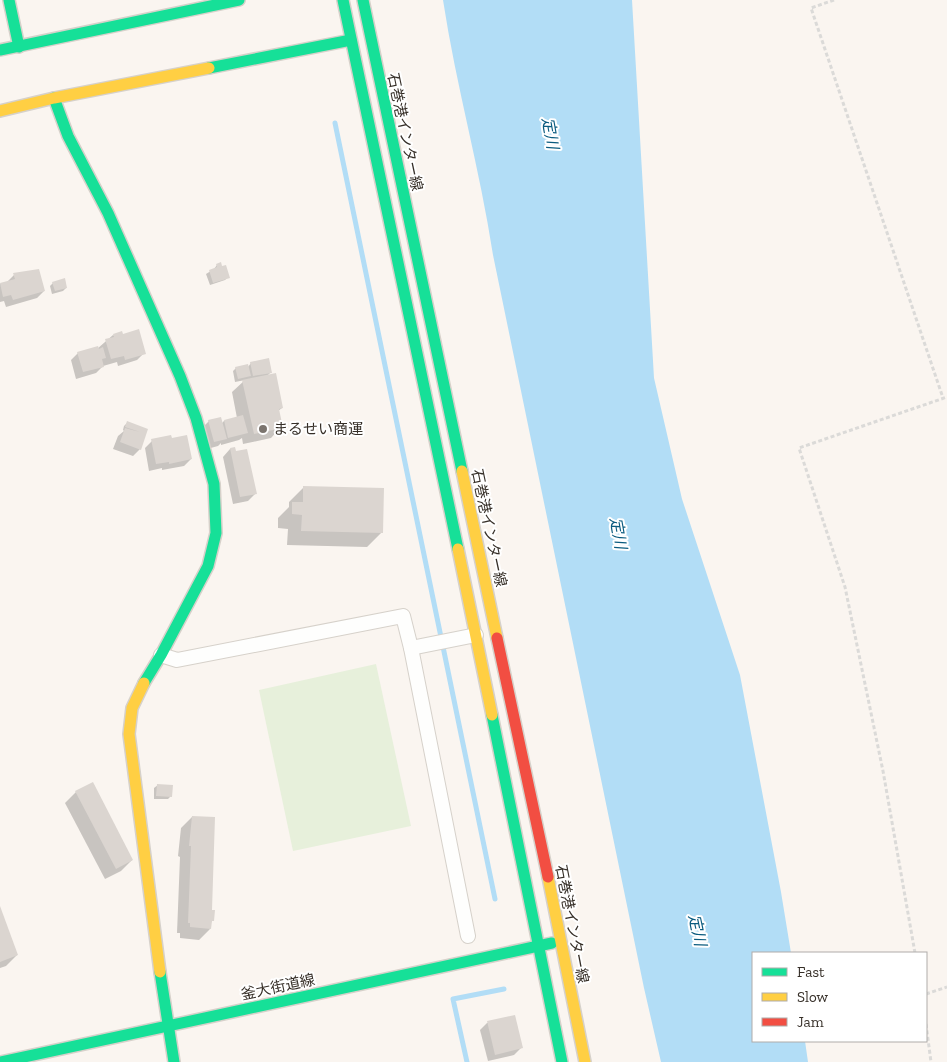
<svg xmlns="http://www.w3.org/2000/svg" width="947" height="1062" viewBox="0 0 947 1062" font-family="'Zilla Slab','Noto Sans JP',serif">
  <rect width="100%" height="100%" fill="#faf5f0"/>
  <!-- green -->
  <path fill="#e7f0db" d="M376,664L411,826L293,851L259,690Z"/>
  <!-- water -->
  <path fill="#b2ddf6" d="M443,0H632L654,378L682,499L740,675L781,892L791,953H753V1041H805L808,1062H661L644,988L493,255C480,169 456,86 443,0Z"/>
  <!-- shadow -->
  <g fill="#0003">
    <path d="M217,265L222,268L228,277L225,280L210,285L206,274L214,269Z"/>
    <path d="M14,275L44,291L37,298L6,307L4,301L0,302V284L7,282Z"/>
    <path d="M53,283L66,288L63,291L52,294L50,286Z"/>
    <path d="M113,335L144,353L137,360L118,366L117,362L103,366L96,373L76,379L71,360L78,353L97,349Z"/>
    <path d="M251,363L271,372L266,377L282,408L278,411L281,427L271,438L243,444L242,438L239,440L221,445V443L218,446L207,449L202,428L209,421L221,424L224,421L237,418L232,392L245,380L235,382L233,371L236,368L248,367Z"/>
    <path d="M127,423L146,430L140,449L133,456L113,449L118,436L124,431L123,430L124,426Z"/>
    <path d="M152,441L191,459L184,466L162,470V468L149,471L145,448Z"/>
    <path d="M230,449H234L255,494L248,501L233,504L223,457Z"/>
    <path d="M304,487L382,532L367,547L287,545L288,529L278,528V518L289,507V502Z"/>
    <path d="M158,785L171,796L168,799H154V788Z"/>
    <path d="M76,792L132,860L121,871L105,879L65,803Z"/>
    <path d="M192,817L213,920L210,923V929L199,940L180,938V933H177L180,857L178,856L181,828Z"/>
    <path d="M0,909L17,955L6,966L0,968Z"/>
    <path d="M514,1016L521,1048L514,1055L488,1061L480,1030L487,1023Z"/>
  </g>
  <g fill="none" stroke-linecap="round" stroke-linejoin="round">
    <!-- stream -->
    <g stroke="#b2ddf6" stroke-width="5">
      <path d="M335,123L495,899"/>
      <path d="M467,1062L453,999L504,989"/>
    </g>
  </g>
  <!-- building -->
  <g fill="#dbd5d0">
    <path d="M221,262L222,266L226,265L230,278L213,283L209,270L217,267L216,264Z"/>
    <path d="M39,269L45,291L13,300L11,295L3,297L0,283L15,279L13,273Z"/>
    <path d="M65,278L67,288L55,291L52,282Z"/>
    <path d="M139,329L146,354L125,360L124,356L111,359L105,339L114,337L113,334L122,331L123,334Z"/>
    <path d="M98,346L99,349L103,347L106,358L102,359L104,367L83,372L77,352Z"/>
    <path d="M269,358L272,373L253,376L250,362Z"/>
    <path d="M248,364L251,376L238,379L235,367Z"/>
    <path d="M276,373L283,408L279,409L283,428L254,434L242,380Z"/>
    <path d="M243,415L248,433L228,438L224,420Z"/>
    <path d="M221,417L227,439L214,442L208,420Z"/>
    <path d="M127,421L148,429L141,450L120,442L125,428L140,432L125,427Z"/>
    <path d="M171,435L172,438L187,435L192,459L169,464V462L156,464L151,439Z"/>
    <path d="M235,447L236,451L247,449L257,494L240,497L230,448Z"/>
    <path d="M303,486L384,488L383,533L301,531L302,515L292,514V502H303Z"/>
    <path d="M93,782L133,860L116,869L75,791Z"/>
    <path d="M157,784L173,785L172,797L156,796Z"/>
    <path d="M192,816L215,817L212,910H215L214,921H212L211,929L190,927V923H188L191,846H189Z"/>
    <path d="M0,906L18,955L0,962Z"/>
    <path d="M515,1015L523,1048L495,1055L487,1021Z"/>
  </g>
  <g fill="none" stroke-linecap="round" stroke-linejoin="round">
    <defs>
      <g id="street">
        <path d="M411,648L476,635"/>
        <path d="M161,655L177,660L403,616L411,648L468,936"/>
      </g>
      <g id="fast">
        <path d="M9,0L19,47"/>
        <path d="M343,0L458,549"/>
        <path d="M363,0L462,471"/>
        <path d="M0,50L239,0"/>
        <path d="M209,68L351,40"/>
        <path d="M54,98L68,136L108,213L180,376L196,418L214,484L216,533L208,566L161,655L144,683"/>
        <path d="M492,715L562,1062"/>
        <path d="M160,972L174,1062"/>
        <path d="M1,1062L552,943"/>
      </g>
      <g id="slow">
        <path d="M0,111L54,98L209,68"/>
        <path d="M462,471L497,638"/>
        <path d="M458,549L492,715"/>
        <path d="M144,683L132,708L129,734L160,972"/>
        <path d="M548,877L585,1062"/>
      </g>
      <path id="jam" d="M497,638L548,877"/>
    </defs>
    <!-- street casing -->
    <use href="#street" stroke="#d6d1ca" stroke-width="16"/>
    <!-- fast casing -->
    <use href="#fast" stroke="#d6d1ca" stroke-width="14"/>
    <!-- slow casing -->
    <use href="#slow" stroke="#d6d1ca" stroke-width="14"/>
    <!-- jam casing -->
    <use href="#jam" stroke="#d6d1ca" stroke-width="14"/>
    <!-- path -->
    <g stroke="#dbdad8" stroke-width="3" stroke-dasharray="4 2.5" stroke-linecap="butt">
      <path d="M834,0L811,8L943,398"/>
      <path d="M915,953L883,771L845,587L799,448L947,397"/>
      <path d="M926,994L947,987"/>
      <path d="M926,1024L931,1062"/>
    </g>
    <!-- street -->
    <use href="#street" stroke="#fefefd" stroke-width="14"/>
    <!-- fast -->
    <use href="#fast" stroke="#16e098" stroke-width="11"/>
    <!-- slow -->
    <use href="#slow" stroke="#ffcf43" stroke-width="11"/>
    <!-- jam -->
    <use href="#jam" stroke="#f24e42" stroke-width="11"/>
  </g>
  <!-- markers -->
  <circle fill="#7b746e" stroke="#fff" stroke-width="2" cx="263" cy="429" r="5"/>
  <g text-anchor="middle" stroke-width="4" stroke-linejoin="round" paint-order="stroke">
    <!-- street labels -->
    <g font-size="15" fill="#362f28" stroke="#fff">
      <text transform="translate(405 132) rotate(78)" y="5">石巻港インター線</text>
      <text transform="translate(489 528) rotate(78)" y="5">石巻港インター線</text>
      <text transform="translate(572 924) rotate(79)" y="5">石巻港インター線</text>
      <text transform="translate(278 987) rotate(-12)" y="5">釜大街道線</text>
    </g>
    <!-- poi labels -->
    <g font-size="15" fill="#362f28" stroke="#fff" text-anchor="start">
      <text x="273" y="434">まるせい商運</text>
    </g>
    <!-- water labels -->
    <g font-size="16" font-style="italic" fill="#0a5b7f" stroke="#fff">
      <text transform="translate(551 133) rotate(80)" y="6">定川</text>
      <text transform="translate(619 533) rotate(80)" y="6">定川</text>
      <text transform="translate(698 930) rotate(78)" y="6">定川</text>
    </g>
  </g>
  <!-- legend -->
  <rect x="752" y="952" width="175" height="90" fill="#ffffff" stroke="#afaca9"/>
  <rect x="762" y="968" width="25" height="8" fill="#16e098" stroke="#afaca9"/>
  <text x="797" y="977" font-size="15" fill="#362f28">Fast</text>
  <rect x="762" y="993" width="25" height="8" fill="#ffcf43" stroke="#afaca9"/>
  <text x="797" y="1002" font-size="15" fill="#362f28">Slow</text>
  <rect x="762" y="1018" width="25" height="8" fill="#f24e42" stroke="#afaca9"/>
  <text x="797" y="1027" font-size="15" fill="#362f28">Jam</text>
</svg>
